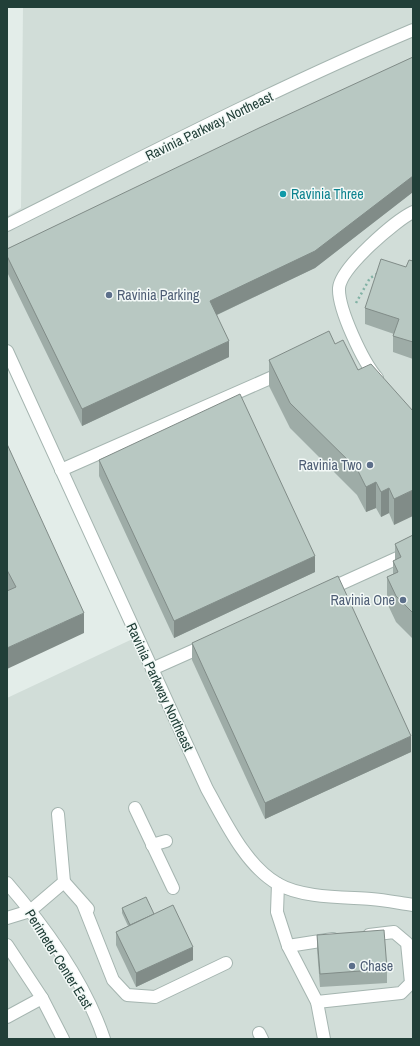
<svg xmlns="http://www.w3.org/2000/svg" width="420" height="1046" viewBox="0 0 420 1046" font-family="'Archivo Narrow',sans-serif">
  <rect width="100%" height="100%" fill="#e3ede9"/>
  <!-- built -->
  <path fill="#d1ddd8" d="M23,7H413V1039H7V698L141,635L7,357V216L21,208Z"/>
  <g fill="none" stroke-linecap="round" stroke-linejoin="round">
    <defs>
      <g id="minor">
        <path d="M7,225C141,158 275,88 413,30"/>
        <path d="M7,351L207,789C225,821 245,865 278,884C302,898 343,897 371,899C385,900 399,903 413,905"/>
        <path d="M377,378C363,362 338,309 339,288C341,267 395,221 413,212"/>
        <path d="M61,470L284,372"/>
        <path d="M327,590L413,551"/>
        <path d="M152,669L206,645"/>
        <path d="M135,808L173,888"/>
        <path d="M152,845L166,841"/>
        <path d="M64,882L88,909"/>
        <path d="M7,883C46,928 85,982 104,1039"/>
        <path d="M278,884L277,912L288,946L317,1002L324,1039"/>
        <path d="M83,904L113,980L127,995L155,997L226,963"/>
        <path d="M7,918L30,911L64,882L58,814"/>
        <path d="M7,945L42,998L63,1039"/>
        <path d="M288,946L333,939"/>
        <path d="M317,1002L401,993L411,983L407,943L394,932L369,935"/>
        <path d="M7,1017L42,998"/>
        <path d="M259,1033L262,1039"/>
      </g>
    </defs>
    <!-- minor casing -->
    <use href="#minor" stroke="#a5b5b0" stroke-width="14"/>
    <!-- path -->
    <path stroke="#82b2a5" stroke-width="2.5" stroke-dasharray="2 3" stroke-linecap="butt" d="M356,303L370,278L379,273"/>
    <!-- minor -->
    <use href="#minor" stroke="#fff" stroke-width="12"/>
  </g>
  <!-- wall -->
  <g fill="#9eaca7">
    <path d="M413,57V192L315,268L217,315L229,357L82,426L7,272V249Z"/>
    <path d="M413,261V359L393,352V336L394,334L365,324V308Z"/>
    <path d="M335,344L358,370L413,411L394,525L389,513L381,517L376,508L366,512L357,495L290,428L269,386V360Z"/>
    <path d="M7,444L84,633L7,591Z"/>
    <path d="M99,460L315,572L174,638L99,476Z"/>
    <path d="M413,535V639L396,622L387,603V577L393,574V561L395,560V544Z"/>
    <path d="M192,643L411,752L265,819L192,660Z"/>
    <path d="M122,908L154,914L193,960L136,987L116,945V932L128,926L122,913Z"/>
    <path d="M317,935L387,969V983L320,987L317,949Z"/>
  </g>
  <!-- shaded-wall -->
  <g fill="#818c88">
    <path d="M413,176V192L315,268L210,318V301Z"/>
    <path d="M229,341V357L82,426V409Z"/>
    <path d="M376,482V508L366,512V487Z"/>
    <path d="M389,488V513L381,517V492Z"/>
    <path d="M413,490V516L394,525V499Z"/>
    <path d="M315,556V572L174,638V621Z"/>
    <path d="M84,613V633L7,669V648Z"/>
    <path d="M411,736V752L265,819V803Z"/>
    <path d="M193,947V960L136,987V973Z"/>
  </g>
  <!-- building -->
  <g fill="#b8c8c2" stroke="#818c88">
    <path d="M413,57V176L315,251L210,301L229,341L82,409L7,256V249L259,128Z"/>
    <path d="M381,259L406,267L409,260L413,261V342L393,336L399,319L365,308Z"/>
    <path d="M329,331L335,344L343,340L358,370L371,364L413,411V490L394,499L389,488L381,492L376,482L366,487L357,469L290,403L269,360Z"/>
    <path d="M240,394L315,556L174,621L99,460Z"/>
    <path d="M7,444L84,613L7,648V591L16,587L7,570Z"/>
    <path d="M413,535V613L396,596L387,577L398,572L393,561L401,557L395,544Z"/>
    <path d="M338,576L411,736L265,803L192,643Z"/>
    <path d="M146,897L154,914L130,925L122,908Z"/>
    <path d="M173,905L193,947L136,973L116,932Z"/>
    <path d="M384,930L387,969L320,974L317,935Z"/>
  </g>
  <!-- markers -->
  <circle fill="#0f9aa8" stroke="#f3f9f7" stroke-width="1.5" cx="283" cy="194" r="4"/>
  <g fill="#5c6f8a" stroke="#f3f9f7" stroke-width="1.5">
    <circle cx="109" cy="295" r="4"/>
    <circle cx="370" cy="465" r="4"/>
    <circle cx="403" cy="600" r="4"/>
    <circle cx="352" cy="966" r="4"/>
  </g>
  <g text-anchor="middle" stroke-width="3" stroke-linejoin="round" paint-order="stroke">
    <!-- street labels -->
    <g font-size="14" fill="#213f38" stroke="#f3f9f7">
      <text transform="translate(209 126) rotate(-26)" y="5">Ravinia Parkway Northeast</text>
      <text transform="translate(160 687) rotate(65)" y="5">Ravinia Parkway Northeast</text>
      <text transform="translate(59 959) rotate(58)" y="5">Perimeter Center East</text>
    </g>
    <!-- culture labels -->
    <g font-size="14" fill="#0d838f" stroke="#f3f9f7" text-anchor="start">
      <text x="291" y="199">Ravinia Three</text>
    </g>
    <!-- service labels -->
    <g font-size="14" fill="#4e5e75" stroke="#f3f9f7" text-anchor="start">
      <text x="117" y="300">Ravinia Parking</text>
      <text x="362" y="470" text-anchor="end">Ravinia Two</text>
      <text x="395" y="605" text-anchor="end">Ravinia One</text>
      <text x="360" y="971">Chase</text>
    </g>
  </g>
  <!-- border -->
  <rect width="420" height="1046" fill="none" stroke="#213f38" stroke-width="16"/>
</svg>
